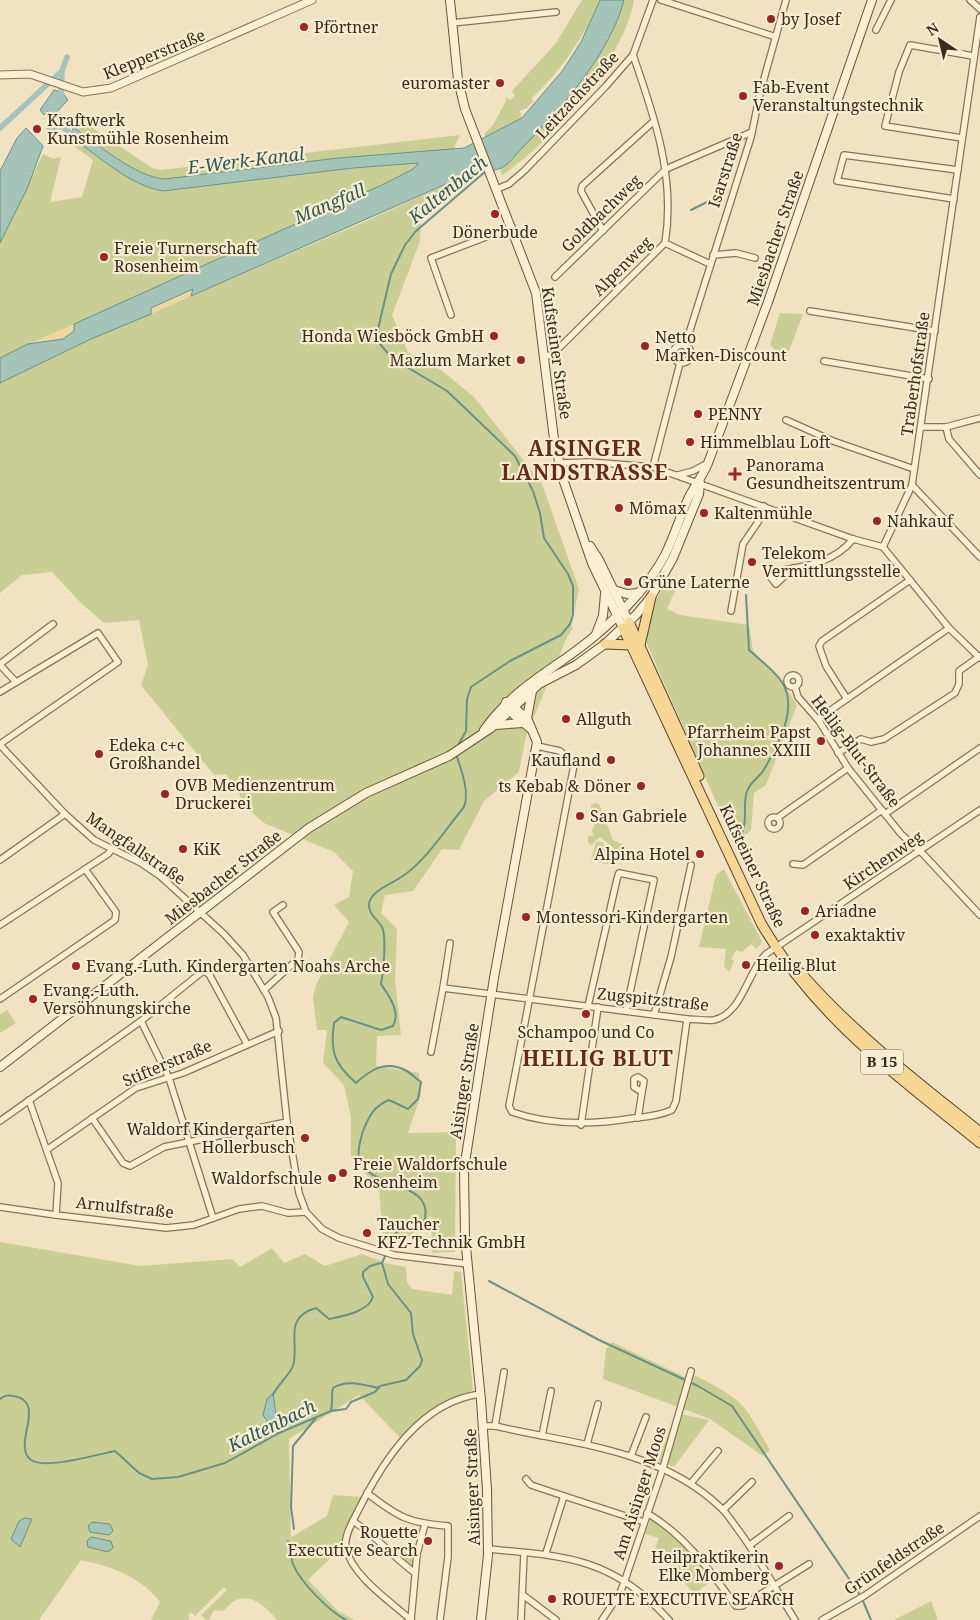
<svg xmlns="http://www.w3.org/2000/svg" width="980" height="1620" viewBox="0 0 980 1620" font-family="'Noto Serif',serif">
  <rect width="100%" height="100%" fill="#f1e2c1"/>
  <!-- green -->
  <g fill="#c9cf94" fill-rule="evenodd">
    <path d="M582,0H600C584,37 561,71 532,98L533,101L527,108L519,111L522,118L486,137L484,134L493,125L506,101L505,97L510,100L515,96L512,91L556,43Z"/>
    <path d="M624,0H634C625,57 551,144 502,175L500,169C510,162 517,154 525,145C561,110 612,49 624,0Z"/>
    <path d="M76,117L152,168L161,170L460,135L453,150L338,158L165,179C135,177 98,144 73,127Z"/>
    <path d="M72,138C99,156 130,186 163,191L353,168L419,163L413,169L384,184L0,358V243L43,154L53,159L61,157L50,202L82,197L93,160L71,144Z"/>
    <path d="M471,173L449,196L421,211L420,241L392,315L408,352L441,370L474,397L542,484L579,589L571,627L573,628L567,637L526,736L519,772L484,801L459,850L442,849L413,891L385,895L381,913L397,929L395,980L401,1035L377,1036L376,1066L419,1073L421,1094L408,1133L456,1132L455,1252L432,1253L431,1215L425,1224L400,1244L383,1238L379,1189L351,1157V1117L344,1085L323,1063L327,1030H317L313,997L316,985L349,922L334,905L349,897L353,871L334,852L264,823L248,809L226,774L214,775L141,685L148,665L139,620L104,623L82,604L52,572L22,575L0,593V383L91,339L364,222Z"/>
    <path d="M780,313L803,314L786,359L770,345Z"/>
    <path d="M670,577L677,586L667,609L680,615L749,625L753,651L783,683L797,705L766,785L754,793L751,830L735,845L646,642C647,619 656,595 670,577Z"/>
    <path d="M595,803L599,804L613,840L626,846L627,851L621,858L620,866L618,855L614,848L600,837L591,845L588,842V837L594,835L592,831L598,813L591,809V805Z"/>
    <path d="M596,842H603L613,866L591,860Z"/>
    <path d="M724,869L762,942L757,949L751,944L742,952L736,950L731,959L734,961L729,972L724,966L726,949L699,947L716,875Z"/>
    <path d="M7,1010L16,1023L0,1033V1014Z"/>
    <path d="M0,1242L140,1266L232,1259L240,1267L272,1248L284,1263L305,1254L325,1266L362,1254L385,1263L406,1267L407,1282L412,1289L452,1295L454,1271L461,1272L473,1390L442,1409L404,1442L359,1395L289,1439L291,1537L327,1516L333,1495L364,1497L341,1548L308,1580L338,1611L354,1620H277C269,1609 252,1593 236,1600C231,1602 227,1608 223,1611L214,1610L209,1620H206L201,1615L227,1590L224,1587L195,1616L191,1612L188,1615L190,1620H151L160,1602C141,1577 111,1566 81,1560L39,1620H0ZM276,1411L277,1422L270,1427L263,1419Z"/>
    <path d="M612,1342L685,1377L688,1373C701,1377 731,1394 741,1404C753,1417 761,1436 770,1450L763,1456L710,1419L603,1379L606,1349Z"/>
    <path d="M676,1413L709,1420L674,1467L658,1461Z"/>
    <path d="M651,1519C677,1534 695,1557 714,1579L694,1594L668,1563L652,1557L659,1538L645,1534Z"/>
    <path d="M386,1544L415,1554L412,1568Z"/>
    <path d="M931,1601L938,1620H894Z"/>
  </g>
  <!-- sand -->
  <g fill="#eed79c">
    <path d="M193,288L191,296L151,314V308Z"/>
    <path d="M74,324V331L63,339L28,344Z"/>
  </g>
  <!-- water -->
  <g fill="#a4c3b9" stroke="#6a9187">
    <path d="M600,0H624C612,50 560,111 523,147C516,154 510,164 501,168C492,172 481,172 471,173L191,296L193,289L151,308V314L91,339L0,383V358L28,344L63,339L74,331V324L384,184L413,169L419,163L353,168L163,191C130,186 99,156 72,138L73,127C98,144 135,177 165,179L338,158L464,148L522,118L563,70L581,42Z"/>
    <path d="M54,90L62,92L68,100L53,116L48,111L44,115L40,110Z"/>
    <path d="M26,128L43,146L27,189L0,243V171L17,138Z"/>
    <path d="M273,1393L277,1422L270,1427L263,1415L267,1399Z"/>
    <path d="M25,1518L32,1519L20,1547L11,1539L19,1521Z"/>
    <path d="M92,1522L110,1524L113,1531L109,1535L90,1532L88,1526Z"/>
    <path d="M91,1537L111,1541L113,1548L108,1552L88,1547L87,1541Z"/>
  </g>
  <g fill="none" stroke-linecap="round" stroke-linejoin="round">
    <!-- stream -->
    <g stroke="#6a9187" stroke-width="2">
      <path d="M691,210L721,195"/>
      <path d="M457,747L466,731L467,699L471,687L510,661L561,635L570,624L573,615V586L568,574L544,538L540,513L533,491L515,456L447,391L392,358L380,344L378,329L391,274L405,245L416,231L486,171"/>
      <path d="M739,840C750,820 741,802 748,789C751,782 759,777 763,771C777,748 799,708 782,682C773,669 760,660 749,650L746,595"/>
      <path d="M489,1281L599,1340L698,1386L732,1406L860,1595"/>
      <path d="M273,1395C277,1385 289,1376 293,1366C300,1342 282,1318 316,1308L329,1319C343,1316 368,1312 373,1297L363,1277V1272L370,1266L381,1263"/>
      <path d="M0,1399C5,1395 8,1395 14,1396C48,1402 11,1445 31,1460C46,1470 98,1454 115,1451L139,1473L152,1479L178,1477L225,1463L279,1433L331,1411L346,1409L351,1402L375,1392L380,1386L406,1380L420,1366L422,1360L413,1334L411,1313L388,1284L382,1263L395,1234L406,1224L424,1222C437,1179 366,1190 359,1158C357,1149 361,1139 363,1131C369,1116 374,1106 389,1100L408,1109L418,1099L421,1082C416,1079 411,1073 405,1070C385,1060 370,1070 356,1083C334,1064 330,1051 334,1023L341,1017L381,1030L393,1026C401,1012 389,996 381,984C383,973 387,938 382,927C378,920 368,914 369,904C370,891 393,883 403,876C428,858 445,830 464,807C470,792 461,769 456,754"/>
      <path d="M331,1411C333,1403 331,1395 333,1388C347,1379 364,1385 379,1388"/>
      <path d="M274,1424L279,1433"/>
      <path d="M294,1529L291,1507L293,1446L316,1418"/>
      <path d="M288,1541C290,1548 291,1557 293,1564C300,1582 329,1611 346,1620"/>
      <path d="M863,1601L871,1620"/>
    </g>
    <!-- canal -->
    <g stroke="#a4c3b9" stroke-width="5.5">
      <path d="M61,98L62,71"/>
      <path d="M0,128L62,71L67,57"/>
      <path d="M49,129L60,126L78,137"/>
    </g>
    <defs>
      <g id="minor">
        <path d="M661,0L776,37"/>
        <path d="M970,0L980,9"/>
        <path d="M452,23L556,12"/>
        <path d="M876,30L891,0"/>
        <path d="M962,138L885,126L899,72L910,45L973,56"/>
        <path d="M497,189L509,184L524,171L606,86L633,55L653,0"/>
        <path d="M954,199L837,181L844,155L958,170"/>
        <path d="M603,231L581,191L582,186L654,121"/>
        <path d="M665,243L710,264"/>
        <path d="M713,255L736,253L755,258"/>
        <path d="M555,277L666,169L752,132"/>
        <path d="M810,311L935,331"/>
        <path d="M451,315L431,258L512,227"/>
        <circle cx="682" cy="354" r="9"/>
        <path d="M685,346L751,137L760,93L786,0"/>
        <path d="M545,357L554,353L665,243C676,178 654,115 633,55"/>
        <path d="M824,361L929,379"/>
        <path d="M786,420L833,441L914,469"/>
        <path d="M921,427H946L980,418"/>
        <path d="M946,427L949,439L980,475"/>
        <path d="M560,463L589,462L653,467L853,539L883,547L949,628L980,658"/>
        <path d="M653,467L680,363"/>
        <path d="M678,475L693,471L708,463"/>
        <path d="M912,485L980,557"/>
        <path d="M883,547L912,485L980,17"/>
        <path d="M793,568L776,584L770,576L772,572C801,567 834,564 853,539"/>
        <path d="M731,611L743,544L758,522L764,506"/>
        <path d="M0,664L53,624"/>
        <path d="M0,665L16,682"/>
        <circle cx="793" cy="681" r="6"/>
        <path d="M795,687L798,697L819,721L848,768L901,834L924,855L980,915"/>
        <path d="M0,692L98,633L118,662L0,744"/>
        <path d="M847,699L826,666L819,646L822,641L910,580"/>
        <path d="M818,719L949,628"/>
        <path d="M0,745L65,814L94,840L141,863L160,876L224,934L243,955L268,997L276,1018L287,1122L299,1193L306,1212L322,1229L339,1238L394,1255L468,1264"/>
        <path d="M537,746L560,751L574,765L509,1106L512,1112C552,1126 593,1125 634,1118C646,1117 661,1115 672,1110L676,1101L687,1019"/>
        <path d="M838,753L861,739L871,742L884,739L955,693L959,684V671L980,656"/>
        <path d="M885,814L980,748"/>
        <circle cx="774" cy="823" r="6"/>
        <path d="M777,818L848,768"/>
        <path d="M0,860L65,814"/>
        <path d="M793,864L803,865L882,810"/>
        <path d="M0,925L108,854L111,850"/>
        <path d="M450,943L443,988L687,1019C695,1019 706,1021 714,1020C743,1013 747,972 766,954L980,810"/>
        <path d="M264,990L298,959L299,952L273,912L283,905"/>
        <path d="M0,999L115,920L116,912L85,869"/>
        <path d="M588,1006L617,879L619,873L654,880L626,1011"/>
        <path d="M654,1015L671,957L691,865"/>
        <path d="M141,1021L169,1078L213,1218"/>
        <path d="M431,1052L443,988"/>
        <path d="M29,1100L58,1183L56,1215L166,1228L194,1225L239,1209L262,1206L288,1213L306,1212"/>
        <path d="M92,1118L123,1163L130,1166L164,1147L287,1122"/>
        <path d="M638,1118L642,1092L634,1087V1079L638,1077L644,1081L642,1092"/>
        <path d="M0,1121L141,1021L203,971L209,974L247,1044"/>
        <path d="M581,1125L598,1007"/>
        <path d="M48,1149L136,1088L183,1073L279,1031"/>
        <path d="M0,1207L56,1215"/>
        <path d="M483,1426H495C573,1444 659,1449 720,1507C727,1513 733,1523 739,1531C760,1559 776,1590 795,1620"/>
        <path d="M495,1426L504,1372"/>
        <path d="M542,1436L551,1391"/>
        <path d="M587,1444L598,1404"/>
        <path d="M631,1456L646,1417"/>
        <path d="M526,1479L531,1485L564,1496"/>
        <path d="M691,1483L718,1451"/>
        <path d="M367,1493C398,1517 408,1523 448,1526V1557L440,1620"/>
        <path d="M723,1510L752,1482"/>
        <path d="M647,1513C686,1536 710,1571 736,1606H742L809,1564"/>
        <path d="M353,1521C376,1536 393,1557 415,1573"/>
        <path d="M750,1545L789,1516"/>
        <path d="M488,1549C567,1556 613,1558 669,1620"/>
        <path d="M546,1553L564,1496L644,1522"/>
        <path d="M523,1595L556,1620"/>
        <path d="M411,1620C390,1601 352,1576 346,1548C343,1537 354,1519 359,1509C384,1459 421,1402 480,1394"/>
        <path d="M411,1620L417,1554L425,1524"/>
        <path d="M521,1620L524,1554"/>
        <path d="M602,1620L620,1593L625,1580L663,1468L691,1371"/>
        <path d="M822,1620L864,1596L980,1516"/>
      </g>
      <path id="tertiary" d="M0,75L30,74L83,92L111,88L312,0"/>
      <g id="secondary">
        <path d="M450,0L458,80L465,109L536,293L554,439L563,479L592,563L623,628"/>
        <path d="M590,546L599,560L629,622"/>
        <path d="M614,590L627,594L639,593"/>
        <path d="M596,634L603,616L605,594"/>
        <path d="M508,706L514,715L531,729"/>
        <path d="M527,718L532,691"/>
        <path d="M495,725L523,723"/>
        <path d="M484,730C517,684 555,670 596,635C623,612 648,587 665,555C674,537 680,517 688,499C694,486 703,476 708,463L768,302L872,0"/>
        <path d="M0,1067L309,828L366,793L449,756L491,728L539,684L576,665L605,644L636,615L651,597L673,558L699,494L700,483"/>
        <path d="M481,1620L488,1555L487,1490L481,1400L465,1237L464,1169L494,978L537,742L527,718L506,702"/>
      </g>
      <g id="primary">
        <path d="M629,622L699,776"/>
        <path d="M623,628L761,923C815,1017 898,1076 980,1143"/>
        <path d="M605,644L631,645"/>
        <path d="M640,645L651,597"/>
        <path d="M801,973C854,1034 918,1082 980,1132"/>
      </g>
    </defs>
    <!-- minor casing -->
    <use href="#minor" stroke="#8b7257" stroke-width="8"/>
    <!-- tertiary casing -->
    <use href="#tertiary" stroke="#8b7257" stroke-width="9"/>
    <!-- secondary casing -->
    <use href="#secondary" stroke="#6d533a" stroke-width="10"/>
    <!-- primary casing -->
    <use href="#primary" stroke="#59402c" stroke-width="11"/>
    <!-- minor -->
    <use href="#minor" stroke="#fbefd4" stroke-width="5.5"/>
    <!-- tertiary -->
    <use href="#tertiary" stroke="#fbefd4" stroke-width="7"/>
    <!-- secondary -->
    <use href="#secondary" stroke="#fbefd4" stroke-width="8"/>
    <!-- primary -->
    <use href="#primary" stroke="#f6d796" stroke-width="9"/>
  </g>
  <!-- markers -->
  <g fill="#9e2326" stroke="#f8ecd1" stroke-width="2">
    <circle cx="771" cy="19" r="5"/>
    <circle cx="304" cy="27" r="5"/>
    <circle cx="500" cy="83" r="5"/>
    <circle cx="743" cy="96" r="5"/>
    <circle cx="37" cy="129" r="5"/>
    <circle cx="495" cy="214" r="5"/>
    <circle cx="104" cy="257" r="5"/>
    <circle cx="494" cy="336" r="5"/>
    <circle cx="645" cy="346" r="5"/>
    <circle cx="521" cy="360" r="5"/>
    <circle cx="698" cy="414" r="5"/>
    <circle cx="690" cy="442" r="5"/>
    <path d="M732.5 466.5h5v5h5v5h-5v5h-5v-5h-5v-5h5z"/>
    <circle cx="619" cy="508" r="5"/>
    <circle cx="704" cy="513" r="5"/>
    <circle cx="877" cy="521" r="5"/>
    <circle cx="752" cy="562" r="5"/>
    <circle cx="628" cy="582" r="5"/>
    <circle cx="566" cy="719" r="5"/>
    <circle cx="821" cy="741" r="5"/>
    <circle cx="99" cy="754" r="5"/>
    <circle cx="611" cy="760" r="5"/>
    <circle cx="641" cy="786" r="5"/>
    <circle cx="165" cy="794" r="5"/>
    <circle cx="580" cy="816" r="5"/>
    <circle cx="183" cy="849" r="5"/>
    <circle cx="700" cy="854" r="5"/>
    <circle cx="805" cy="911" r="5"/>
    <circle cx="526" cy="917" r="5"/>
    <circle cx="815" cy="935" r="5"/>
    <circle cx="746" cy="965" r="5"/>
    <circle cx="76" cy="966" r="5"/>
    <circle cx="33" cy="999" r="5"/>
    <circle cx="586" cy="1014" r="5"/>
    <circle cx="305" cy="1138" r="5"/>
    <circle cx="343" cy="1173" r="5"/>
    <circle cx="332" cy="1178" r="5"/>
    <circle cx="367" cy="1233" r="5"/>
    <circle cx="428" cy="1541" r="5"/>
    <circle cx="779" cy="1566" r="5"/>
    <circle cx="552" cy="1599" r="5"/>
  </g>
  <g text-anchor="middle" stroke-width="4.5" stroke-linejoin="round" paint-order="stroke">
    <!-- shield labels -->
    <rect fill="#f8ecd1" stroke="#736452" stroke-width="1" x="861" y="1049.5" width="42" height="25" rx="4"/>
    <g font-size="15" font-weight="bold" fill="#3a2a1c">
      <text x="882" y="1067">B 15</text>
    </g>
    <!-- poi labels -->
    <g font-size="16" fill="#3a2a1c" stroke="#f8ecd1" text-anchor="start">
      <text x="781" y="25">by Josef</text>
      <text x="314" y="33">Pförtner</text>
      <text x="490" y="89" text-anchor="end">euromaster</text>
      <text x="753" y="93">Fab-Event<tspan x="753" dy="18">Veranstaltungstechnik</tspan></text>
      <text x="47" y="126">Kraftwerk<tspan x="47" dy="18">Kunstmühle Rosenheim</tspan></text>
      <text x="495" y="238" text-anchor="middle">Dönerbude</text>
      <text x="114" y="254">Freie Turnerschaft<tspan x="114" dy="18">Rosenheim</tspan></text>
      <text x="484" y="342" text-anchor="end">Honda Wiesböck GmbH</text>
      <text x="655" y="343">Netto<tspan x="655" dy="18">Marken-Discount</tspan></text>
      <text x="511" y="366" text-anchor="end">Mazlum Market</text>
      <text x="708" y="420">PENNY</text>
      <text x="700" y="448">Himmelblau Loft</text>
      <text x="746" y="471">Panorama<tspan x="746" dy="18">Gesundheitszentrum</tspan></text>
      <text x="629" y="514">Mömax</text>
      <text x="714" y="519">Kaltenmühle</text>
      <text x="887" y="527">Nahkauf</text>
      <text x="762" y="559">Telekom<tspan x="762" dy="18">Vermittlungsstelle</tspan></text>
      <text x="638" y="588">Grüne Laterne</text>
      <text x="576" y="725">Allguth</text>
      <text x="811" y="738" text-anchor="end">Pfarrheim Papst<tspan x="811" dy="18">Johannes XXIII</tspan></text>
      <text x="109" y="751">Edeka c+c<tspan x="109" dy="18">Großhandel</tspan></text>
      <text x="601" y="766" text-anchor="end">Kaufland</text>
      <text x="175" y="791">OVB Medienzentrum<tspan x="175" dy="18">Druckerei</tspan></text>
      <text x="631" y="792" text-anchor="end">ts Kebab &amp; Döner</text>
      <text x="590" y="822">San Gabriele</text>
      <text x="193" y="855">KiK</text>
      <text x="690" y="860" text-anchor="end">Alpina Hotel</text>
      <text x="815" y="917">Ariadne</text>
      <text x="536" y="923">Montessori-Kindergarten</text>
      <text x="825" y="941">exaktaktiv</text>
      <text x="756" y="971">Heilig Blut</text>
      <text x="86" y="972">Evang.-Luth. Kindergarten Noahs Arche</text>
      <text x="43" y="996">Evang.-Luth.<tspan x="43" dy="18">Versöhnungskirche</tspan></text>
      <text x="586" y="1038" text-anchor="middle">Schampoo und Co</text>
      <text x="295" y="1135" text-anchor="end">Waldorf Kindergarten<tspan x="295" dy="18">Hollerbusch</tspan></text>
      <text x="353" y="1170">Freie Waldorfschule<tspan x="353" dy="18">Rosenheim</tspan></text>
      <text x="322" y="1184" text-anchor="end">Waldorfschule</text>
      <text x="377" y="1230">Taucher<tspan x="377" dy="18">KFZ-Technik GmbH</tspan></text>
      <text x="418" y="1538" text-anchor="end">Rouette<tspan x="418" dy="18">Executive Search</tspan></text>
      <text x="769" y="1563" text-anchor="end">Heilpraktikerin<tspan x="769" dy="18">Elke Momberg</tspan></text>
      <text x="562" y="1605">ROUETTE EXECUTIVE SEARCH</text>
    </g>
    <!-- street labels -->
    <g font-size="16" fill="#3a2a1c" stroke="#f8ecd1">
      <text transform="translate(154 54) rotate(-22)" y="6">Klepperstraße</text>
      <text transform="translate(577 95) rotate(-47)" y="6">Leitzachstraße</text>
      <text transform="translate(725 170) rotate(-72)" y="6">Isarstraße</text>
      <text transform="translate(601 213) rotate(-44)" y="6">Goldbachweg</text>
      <text transform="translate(775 238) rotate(-71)" y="6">Miesbacher Straße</text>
      <text transform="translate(622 266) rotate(-45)" y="6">Alpenweg</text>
      <text transform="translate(557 353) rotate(82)" y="6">Kufsteiner Straße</text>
      <text transform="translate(915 374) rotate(-82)" y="6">Traberhofstraße</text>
      <text transform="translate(856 751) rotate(53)" y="6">Heilig-Blut-Straße</text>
      <text transform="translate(136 848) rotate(34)" y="6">Mangfallstraße</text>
      <text transform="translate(883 860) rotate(-34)" y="6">Kirchenweg</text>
      <text transform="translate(753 866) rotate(65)" y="6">Kufsteiner Straße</text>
      <text transform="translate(223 877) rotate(-38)" y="6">Miesbacher Straße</text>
      <text transform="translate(653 999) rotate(6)" y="6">Zugspitzstraße</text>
      <text transform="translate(167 1063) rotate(-23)" y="6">Stifterstraße</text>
      <text transform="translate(464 1081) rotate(-81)" y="6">Aisinger Straße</text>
      <text transform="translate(125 1207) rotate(6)" y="6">Arnulfstraße</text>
      <text transform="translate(472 1487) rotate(-92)" y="6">Aisinger Straße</text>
      <text transform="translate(639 1493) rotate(-72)" y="6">Am Aisinger Moos</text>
      <text transform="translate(894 1558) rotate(-34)" y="6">Grünfeldstraße</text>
    </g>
    <!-- water labels -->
    <g font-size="18" font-style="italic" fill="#2b5b57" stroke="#f8ecd1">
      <text transform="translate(246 161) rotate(-7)" y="6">E-Werk-Kanal</text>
      <text transform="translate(448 190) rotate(-39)" y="6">Kaltenbach</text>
      <text transform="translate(330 204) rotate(-23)" y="6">Mangfall</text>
      <text transform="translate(272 1426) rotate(-26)" y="6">Kaltenbach</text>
    </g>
    <!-- district labels -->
    <g font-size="21" font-weight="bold" letter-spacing="1" fill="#692919" stroke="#f8ecd1">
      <text x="585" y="456">AISINGER<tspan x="585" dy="24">LANDSTRASSE</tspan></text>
      <text x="598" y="1066">HEILIG BLUT</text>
    </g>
  </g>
  <!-- north arrow -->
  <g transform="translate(940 40) rotate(325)" stroke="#f8ecd1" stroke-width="4" paint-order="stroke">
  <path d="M0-4L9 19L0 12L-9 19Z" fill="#3a2a1c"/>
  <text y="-8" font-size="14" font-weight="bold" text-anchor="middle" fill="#3a2a1c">N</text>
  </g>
</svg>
